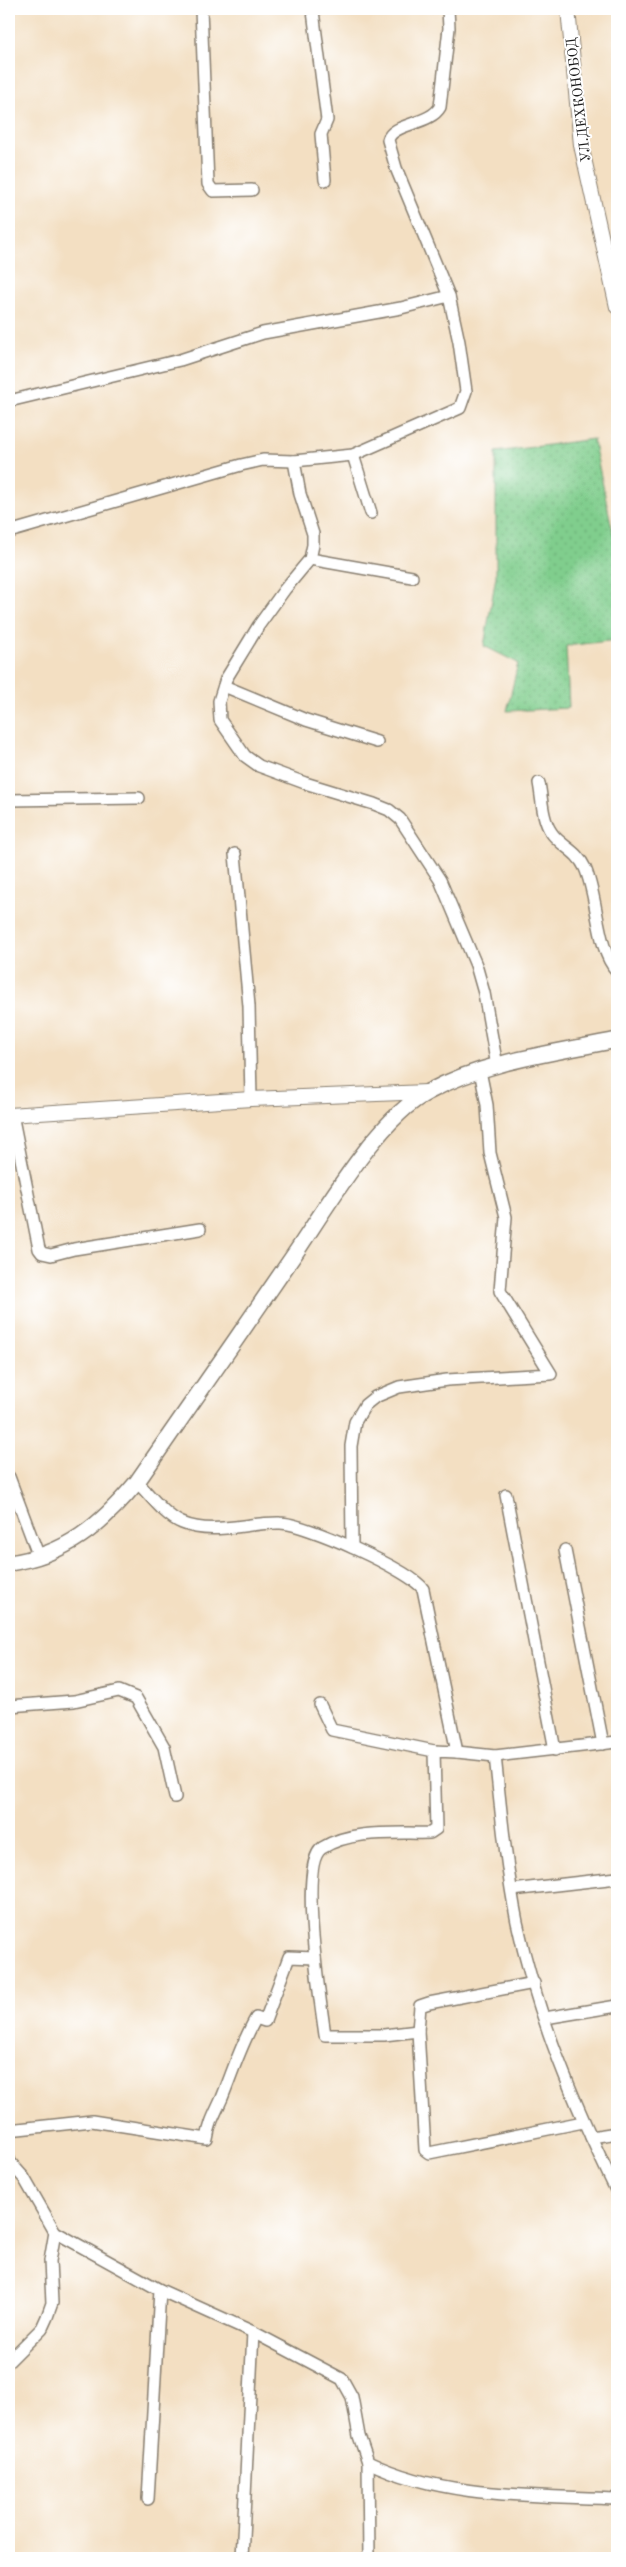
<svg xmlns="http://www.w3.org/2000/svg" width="626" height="2567" viewBox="0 0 626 2567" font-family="'Old Standard TT',serif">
  <defs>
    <pattern id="grass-dots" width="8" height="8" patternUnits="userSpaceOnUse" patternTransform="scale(1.25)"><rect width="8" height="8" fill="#80ce8d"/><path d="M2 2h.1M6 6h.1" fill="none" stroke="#6eb079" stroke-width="1.8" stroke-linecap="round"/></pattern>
  </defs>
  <rect width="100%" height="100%" fill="#fff"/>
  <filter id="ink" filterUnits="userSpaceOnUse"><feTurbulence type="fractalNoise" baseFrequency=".02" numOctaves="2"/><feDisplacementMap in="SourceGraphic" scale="10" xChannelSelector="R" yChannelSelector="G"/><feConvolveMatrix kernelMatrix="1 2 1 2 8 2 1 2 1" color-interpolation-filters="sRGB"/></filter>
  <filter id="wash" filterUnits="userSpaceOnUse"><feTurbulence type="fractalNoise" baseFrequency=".0096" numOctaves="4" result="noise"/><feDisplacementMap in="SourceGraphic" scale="20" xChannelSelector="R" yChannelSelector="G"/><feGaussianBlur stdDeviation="1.12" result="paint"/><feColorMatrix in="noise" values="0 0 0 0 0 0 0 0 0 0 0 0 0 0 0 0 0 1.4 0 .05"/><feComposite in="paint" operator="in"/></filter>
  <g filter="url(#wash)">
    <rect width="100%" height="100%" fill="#f3dfc2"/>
    <!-- grass -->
    <path fill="url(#grass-dots)" stroke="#4e7554" d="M593,439L617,551V640L566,646L569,708L507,711L518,663L484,646L496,576V452Z"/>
  </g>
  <g filter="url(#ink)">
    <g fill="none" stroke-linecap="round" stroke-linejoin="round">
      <defs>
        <g id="minor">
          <path d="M201,9L208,184L213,191L252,190"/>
          <path d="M313,11L327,120L321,134L325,180"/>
          <path d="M9,401L180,360L263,333L401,308L449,296"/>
          <path d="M353,455L371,513"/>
          <path d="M294,461L300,494L313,534V545L310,559L285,589L259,625L226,679L219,701L220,720L245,756L259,766L305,783L374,804L389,810L400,819L440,880L476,965L484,993L497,1066"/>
          <path d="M9,532L241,465L263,460L294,461L353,455L460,408L466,391L459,342L449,296L396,168L388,140C392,123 430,125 440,107L449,28L448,9"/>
          <path d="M310,559L412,577"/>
          <path d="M224,686L306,720L377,742"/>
          <path d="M539,783C542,798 542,819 551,832C560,846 577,850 585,868C598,897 597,951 617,971"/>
          <path d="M9,800L139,798"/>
          <path d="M235,854L249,1006L251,1099"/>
          <path d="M12,1114L39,1249L42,1253L51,1255L74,1249L200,1229"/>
          <path d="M9,1477L39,1557"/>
          <path d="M137,1482C150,1495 165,1516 182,1523C213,1536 248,1522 280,1523C304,1523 410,1570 423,1589L457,1752L434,1751L436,1829L430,1833C397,1834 352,1829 322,1848C298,1864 321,2005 325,2035H384L418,2031"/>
          <path d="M506,1495L555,1750"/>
          <path d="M352,1547L351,1446L355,1422L365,1405L375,1397L399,1387L447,1380L551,1374L500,1291L506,1217L490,1153L487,1105L480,1071"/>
          <path d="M565,1550L603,1744"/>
          <path d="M320,1705L332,1730L434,1751"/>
          <path d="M9,1706L74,1701L119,1691L136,1698L164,1747L175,1797"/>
          <path d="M457,1752L495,1756L617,1742"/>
          <path d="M495,1756C501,1811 506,1867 517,1922C537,2016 575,2106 617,2192"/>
          <path d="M512,1890L617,1878"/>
          <path d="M534,1983L429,2003L420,2006L418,2031L425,2150L429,2153L583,2122"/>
          <path d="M545,2018L617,2006"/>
          <path d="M9,2130L92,2121L207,2139C210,2121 215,2114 222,2098C233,2071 241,2044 256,2018L265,2021L289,1957L315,1958"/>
          <path d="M591,2137L617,2133"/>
          <path d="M9,2161L24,2178L55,2232L160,2290L253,2332L342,2379L352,2397L359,2436L368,2462C445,2499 533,2495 617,2499"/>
          <path d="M9,2361L42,2328L47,2317L52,2303L50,2261L55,2232"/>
          <path d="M368,2462L369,2558"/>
          <path d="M148,2499L160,2290"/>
          <path d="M242,2558L253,2332"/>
        </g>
        <g id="tertiary">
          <path d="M568,9L581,145L617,307"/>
          <path d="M9,1115L251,1099L427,1092"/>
        </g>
        <path id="secondary" d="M9,1563C66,1555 101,1525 137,1482C190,1406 242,1331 294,1255C326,1208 379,1117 428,1092C485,1061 554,1053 617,1040"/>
      </defs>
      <!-- minor casing -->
      <use href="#minor" stroke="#887e6f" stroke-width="14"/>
      <!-- tertiary casing -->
      <use href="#tertiary" stroke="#887e6f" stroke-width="16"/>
      <!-- secondary casing -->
      <use href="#secondary" stroke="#887e6f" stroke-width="18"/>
      <!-- minor -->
      <use href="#minor" stroke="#fff" stroke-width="11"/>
      <!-- tertiary -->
      <use href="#tertiary" stroke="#fff" stroke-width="14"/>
      <!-- secondary -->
      <use href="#secondary" stroke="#fff" stroke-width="15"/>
    </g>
  </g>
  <g text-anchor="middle" stroke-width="4" stroke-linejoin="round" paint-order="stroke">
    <!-- street labels -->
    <g font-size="14" fill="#1c1c1c" stroke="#fff">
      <text transform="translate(578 100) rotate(-97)" y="5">УЛ.ДЕХКОНОБОД</text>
    </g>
  </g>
  <!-- margin -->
  <rect width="626" height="2567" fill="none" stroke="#fff" stroke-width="30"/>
</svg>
